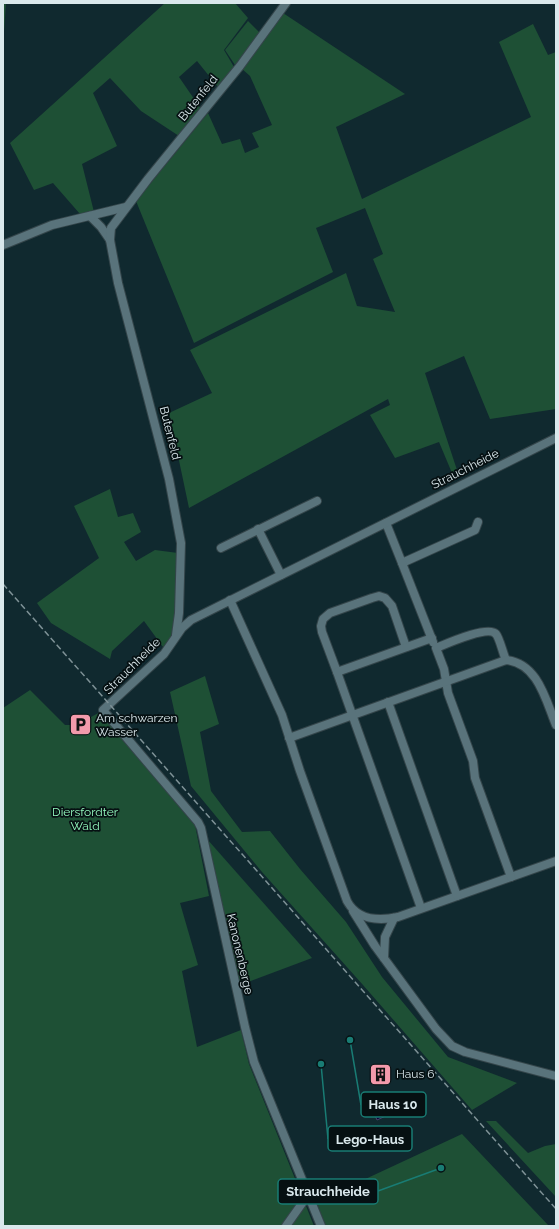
<svg xmlns="http://www.w3.org/2000/svg" width="559" height="1229" viewBox="0 0 559 1229" font-family="Raleway,sans-serif">
  <rect width="100%" height="100%" fill="#10292f"/>
  <!-- green -->
  <g fill="#1e5035">
    <path d="M3,3H6L4,32L3,33Z"/>
    <path d="M165,3H235L248,18L224,50L234,67L218,87L197,61L179,77L201,109L179,136L141,111L110,78L93,93L117,146L82,164L94,212L80,214L53,183L34,190L10,143Z"/>
    <path d="M283,13L405,94L336,127L362,199L531,117L499,42L533,24L548,55L556,52V409L490,419L464,356L425,373L457,470L452,473L439,442L395,458L370,415L390,405L388,399L189,508L169,413L212,393L190,350L346,273L357,306L395,312L373,259L383,254L365,208L316,228L333,272L194,343L136,201L208,113L222,144L240,139L245,153L259,147L252,133L272,125L250,76L241,68Z"/>
    <path d="M248,21L260,33L235,65L225,50Z"/>
    <path d="M110,489L118,517L133,513L141,532L124,542L136,561L155,550L178,553L174,631L169,641L163,647L144,621L112,651L110,659L51,623L37,603L99,558L74,506Z"/>
    <path d="M205,676L219,724L200,732L211,791L242,832L270,831L300,869L346,922L382,977L448,1057L517,1083L472,1110L363,985L262,872L191,786L170,692Z"/>
    <path d="M30,690L65,725H77L100,712L195,825L209,896L180,903L198,965L182,971L197,1047L241,1030L249,1064L314,1226H3V708Z"/>
    <path d="M207,839L312,958L240,985Z"/>
    <path d="M486,1121H496L528,1153L545,1146L556,1144V1197Z"/>
    <path d="M462,1134L549,1226H326L316,1202Z"/>
  </g>
  <!-- water -->
  <path fill="#070034" stroke="#46466b" d="M386,1105L390,1114L377,1120L373,1111Z"/>
  <g fill="none" stroke-linecap="round" stroke-linejoin="round">
    <defs>
      <g id="minor">
        <path d="M90,216L101,227L110,240"/>
        <path d="M3,245L52,225L126,207"/>
        <path d="M386,523L402,563L475,530L478,522"/>
        <path d="M258,529L281,575"/>
        <path d="M221,548L317,501"/>
        <path d="M402,563L433,642"/>
        <path d="M230,600L282,715L300,771L347,901C357,920 379,921 398,917L556,861"/>
        <path d="M176,635L179,613L181,543L169,479L118,283L110,240L111,228L148,179L240,66L286,3"/>
        <path d="M506,660C503,654 500,639 496,634C488,625 446,644 436,648L444,669L448,693L473,761L475,778L511,877"/>
        <path d="M337,672L322,632L321,626L323,619L330,613L372,598L379,596L385,598L392,606L406,647"/>
        <path d="M388,702L457,896"/>
        <path d="M289,738L506,660C538,663 546,701 556,725"/>
        <path d="M421,908L337,672L432,638"/>
        <path d="M353,911L375,946L436,1029L452,1046L465,1052L556,1076"/>
        <path d="M384,958L385,937L394,918"/>
        <path d="M286,1226L308,1195"/>
        <path d="M321,1226L254,1062L245,1027L201,828L198,822L103,710L164,654L182,628L191,620L556,438"/>
      </g>
    </defs>
    <!-- minor casing -->
    <use href="#minor" stroke="#34454a" stroke-width="10"/>
    <!-- minor -->
    <use href="#minor" stroke="#59737b" stroke-width="8"/>
    <!-- rail -->
    <path stroke="#7f9297" stroke-width="1.5" stroke-dasharray="6 3" stroke-linecap="butt" d="M3,584L556,1209"/>
  </g>
  <!-- icons -->
  <defs>
    <symbol id="parking-square" viewBox="-11 -11 22 22"><rect x="-9" y="-9" width="18" height="18" rx="4" fill="#f39aab" stroke="#061012"/><path d="M-3.5-5.5H1a3.5 3.5 0 0 1 0 7H-1V5.5H-3.5ZM-1-3.4V-.6H.8a1.4 1.4 0 0 0 0-2.8Z" fill="#111"/></symbol>
    <symbol id="building-square" viewBox="-11 -11 22 22"><rect x="-9" y="-9" width="18" height="18" rx="4" fill="#f39aab" stroke="#061012"/><path d="M-4-6H4V6H1V3H-1V6H-4ZM-2.5-4.3h1.7v1.8h-1.7ZM.8-4.3h1.7v1.8H.8ZM-2.5-1h1.7V.8h-1.7ZM.8-1h1.7V.8H.8Z" fill="#111"/></symbol>
  </defs>
  <g fill-rule="evenodd">
    <use href="#parking-square" x="68" y="712" width="25" height="25"/>
    <use href="#building-square" x="368" y="1062" width="25" height="25"/>
  </g>
  <g text-anchor="middle" stroke-width="3.5" stroke-linejoin="round" paint-order="stroke">
    <!-- street labels -->
    <g font-size="12" fill="#dae8ec" stroke="#061012">
      <text transform="translate(198 98) rotate(-51)" y="4">Butenfeld</text>
      <text transform="translate(170 433) rotate(76)" y="4">Butenfeld</text>
      <text transform="translate(465 469) rotate(-27)" y="4">Strauchheide</text>
      <text transform="translate(132 666) rotate(-45)" y="4">Strauchheide</text>
      <text transform="translate(240 954) rotate(77)" y="4">Kanonenberge</text>
    </g>
    <!-- poi labels -->
    <g font-size="12" fill="#dae8ec" stroke="#061012" text-anchor="start">
      <text x="96" y="722">Am schwarzen<tspan x="96" dy="14">Wasser</tspan></text>
      <text x="396" y="1078">Haus 6</text>
    </g>
    <!-- park labels -->
    <g font-size="12" fill="#94fabf" stroke="#061012">
      <text x="85" y="816">Diersfordter<tspan x="85" dy="14">Wald</tspan></text>
    </g>
  </g>
  <!-- callouts -->
  <path fill="none" stroke="#197c74" stroke-width="1.5" d="M350 1040L361 1105M321 1064L328 1139M441 1168L378 1191"/>
  <g fill="#197c74" stroke="#061012" stroke-width="1.5">
    <circle cx="350" cy="1040" r="4"/>
    <circle cx="321" cy="1064" r="4"/>
    <circle cx="441" cy="1168" r="4"/>
  </g>
  <g fill="#061012" stroke="#197c74" stroke-width="1.5">
    <rect x="361" y="1092" width="65" height="25" rx="4"/>
    <rect x="328" y="1126" width="84" height="25" rx="4"/>
    <rect x="278" y="1179" width="100" height="25" rx="4"/>
  </g>
  <g font-size="13" text-anchor="middle" font-weight="bold" fill="#dae8ec">
    <text x="393" y="1109">Haus 10</text>
    <text x="370" y="1144">Lego-Haus</text>
    <text x="328" y="1196">Strauchheide</text>
  </g>
  <!-- border -->
  <rect width="559" height="1229" fill="none" stroke="#dae8ec" stroke-width="8"/>
</svg>
